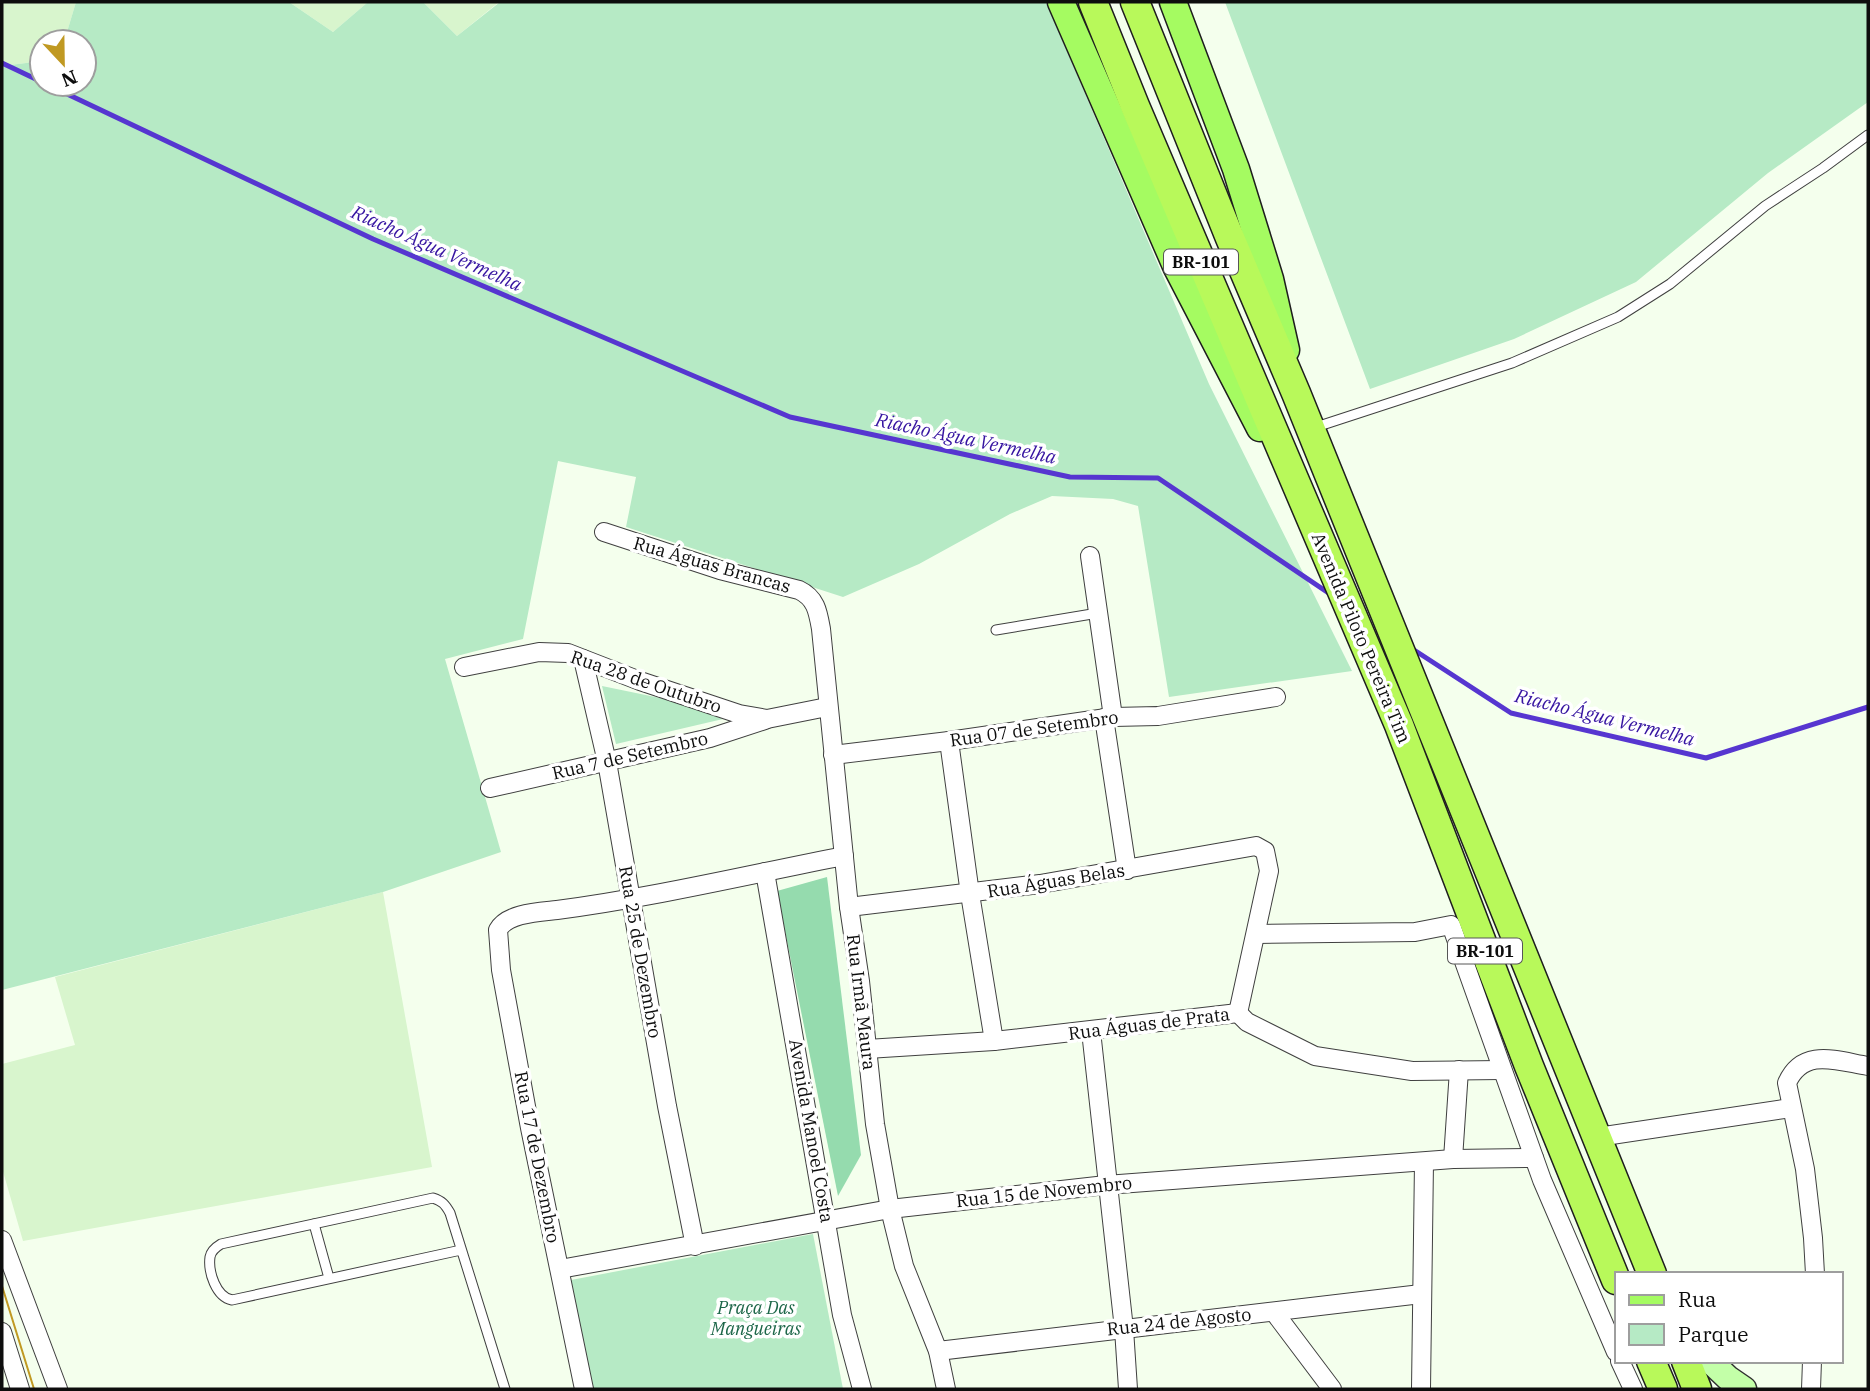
<svg xmlns="http://www.w3.org/2000/svg" width="1870" height="1391" viewBox="0 0 1870 1391" font-family="'IBM Plex Serif',serif">
  <rect width="100%" height="100%" fill="#f4ffed"/>
  <!-- farmland -->
  <g fill="#d8f5cd">
    <path d="M2,2H76L64,42H42V61L2,66Z"/>
    <path d="M289,2H368L333,32Z"/>
    <path d="M423,2H499L457,36Z"/>
    <path d="M383,892L432,1167L23,1241L2,1168V1064L75,1045L55,977Z"/>
  </g>
  <!-- green -->
  <g fill="#b6eac5">
    <path d="M76,2H289L333,32L368,2H423L457,36L500,2H1046L1209,384L1352,671L1169,697L1138,506L1113,499L1052,496L1010,514L919,564L843,597L626,527L636,477L558,461L523,639L445,659L501,852L383,892L2,990V66L42,61V84H84V42H64Z"/>
    <path d="M1225,2H1868V102L1768,173L1636,282L1514,339L1370,389Z"/>
    <path d="M602,686L665,699L723,719L616,744Z"/>
    <path d="M813,1234L843,1389H593L571,1280Z"/>
  </g>
  <!-- forest -->
  <path fill="#95dbae" d="M827,877L861,1155L838,1196L777,891Z"/>
  <g fill="none" stroke-linecap="round" stroke-linejoin="round">
    <!-- stream -->
    <g stroke="#5636d0" stroke-width="5">
      <path d="M2,63L42,82"/>
      <path d="M46,84L373,239L790,417L1070,477L1158,478L1333,596"/>
      <path d="M1411,648L1511,713L1706,758L1868,707"/>
    </g>
    <defs>
      <g id="service">
        <path d="M1313,428L1512,363L1618,317L1670,284L1765,206L1823,168L1868,135"/>
        <path d="M996,630L1098,613"/>
        <path d="M314,1224L329,1278"/>
        <path d="M461,1250L232,1300C216,1297 208,1272 210,1257C211,1251 216,1247 221,1244L433,1198C442,1201 445,1204 450,1213L505,1389"/>
      </g>
      <g id="minor">
        <path d="M604,532L720,570L799,590C816,598 818,612 821,629L849,907L860,981L875,1124L890,1209L904,1266L938,1351L946,1389"/>
        <path d="M1090,556L1113,717"/>
        <path d="M583,659L607,762L667,1106L695,1246"/>
        <path d="M464,667L539,652L568,653L640,681L739,714L767,719L827,707"/>
        <path d="M1104,718L1127,870"/>
        <path d="M949,741L970,894L994,1041"/>
        <path d="M833,755L949,741L1113,717L1158,716L1276,697"/>
        <path d="M490,788L710,738L765,720"/>
        <path d="M765,872L842,1315L862,1389"/>
        <path d="M849,907L1040,884L1256,846L1265,851L1269,871L1238,1013"/>
        <path d="M1256,934L1415,932L1451,925L1542,1180L1616,1352"/>
        <path d="M1238,1013L1247,1022L1315,1056L1412,1071L1502,1070"/>
        <path d="M1091,1031L1124,1329L1128,1389"/>
        <path d="M867,1049L994,1041L1238,1013"/>
        <path d="M1598,1137L1791,1108"/>
        <path d="M1453,1159L1459,1070"/>
        <path d="M2,1240L58,1389"/>
        <path d="M560,1269L890,1209L1106,1185L1453,1159L1534,1158"/>
        <path d="M1815,1274L1813,1238L1805,1169L1787,1083C1803,1047 1837,1061 1868,1066"/>
        <path d="M1274,1312L1332,1389"/>
        <path d="M2,1332L20,1389"/>
        <path d="M938,1351L1421,1294"/>
        <path d="M1620,1361L1633,1389"/>
        <path d="M584,1389L530,1128L501,970L498,930C507,913 540,912 557,910C655,897 747,875 844,856"/>
        <path d="M1421,1389L1424,1162"/>
        <path d="M1811,1389L1812,1361"/>
      </g>
      <path id="secondary" d="M1710,1361L1728,1378L1744,1389"/>
      <g id="primary">
        <path d="M1061,2L1176,266L1260,428"/>
        <path d="M1173,2L1236,169L1270,279L1286,350"/>
      </g>
      <g id="trunk">
        <path d="M1093,2L1135,106L1399,725L1529,1066L1616,1280"/>
        <path d="M1135,2L1230,238L1296,393L1652,1274"/>
        <path d="M1651,1361L1663,1389"/>
        <path d="M1686,1361L1697,1389"/>
      </g>
    </defs>
    <!-- service casing -->
    <use href="#service" stroke="#404040" stroke-width="11"/>
    <!-- minor casing -->
    <use href="#minor" stroke="#404040" stroke-width="20"/>
    <!-- secondary casing -->
    <use href="#secondary" stroke="#2f2f2f" stroke-width="27"/>
    <!-- primary casing -->
    <use href="#primary" stroke="#1e1e1e" stroke-width="29"/>
    <!-- trunk casing -->
    <use href="#trunk" stroke="#1e1e1e" stroke-width="31"/>
    <!-- service -->
    <use href="#service" stroke="#fff" stroke-width="9"/>
    <!-- minor -->
    <use href="#minor" stroke="#fff" stroke-width="18"/>
    <!-- secondary -->
    <use href="#secondary" stroke="#c3ffa8" stroke-width="24"/>
    <!-- primary -->
    <use href="#primary" stroke="#a5fb61" stroke-width="26"/>
    <!-- trunk -->
    <use href="#trunk" stroke="#b8f95a" stroke-width="28"/>
    <!-- tram -->
    <path stroke="#c09922" stroke-width="2" d="M2,1286L34,1389"/>
  </g>
  <g text-anchor="middle" stroke-width="7" stroke-linejoin="round" paint-order="stroke">
    <!-- shield labels -->
    <g fill="#fff" stroke="#565656" stroke-width="2">
      <rect x="1164" y="249.5" width="74" height="25" rx="5"/>
      <rect x="1448" y="938.5" width="74" height="25" rx="5"/>
    </g>
    <g font-size="16" font-weight="bold" fill="#0d0d0d">
      <text x="1201" y="268">BR-101</text>
      <text x="1485" y="957">BR-101</text>
    </g>
    <!-- street labels -->
    <g font-size="18" fill="#0d0d0d" stroke="#fff">
      <text transform="translate(712 565) rotate(16)" y="6">Rua Águas Brancas</text>
      <text transform="translate(1361 638) rotate(67)" y="6">Avenida Piloto Pereira Tim</text>
      <text transform="translate(646 682) rotate(19)" y="6">Rua 28 de Outubro</text>
      <text transform="translate(1034 729) rotate(-8)" y="6">Rua 07 de Setembro</text>
      <text transform="translate(630 756) rotate(-13)" y="6">Rua 7 de Setembro</text>
      <text transform="translate(1056 881) rotate(-9)" y="6">Rua Águas Belas</text>
      <text transform="translate(640 952) rotate(80)" y="6">Rua 25 de Dezembro</text>
      <text transform="translate(861 1002) rotate(83)" y="6">Rua Irmã Maura</text>
      <text transform="translate(1149 1024) rotate(-7)" y="6">Rua Águas de Prata</text>
      <text transform="translate(811 1131) rotate(80)" y="6">Avenida Manoel Costa</text>
      <text transform="translate(537 1157) rotate(79)" y="6">Rua 17 de Dezembro</text>
      <text transform="translate(1044 1192) rotate(-6)" y="6">Rua 15 de Novembro</text>
      <text transform="translate(1179 1322) rotate(-6)" y="6">Rua 24 de Agosto</text>
    </g>
    <!-- park labels -->
    <g font-size="18" font-style="italic" fill="#1c6648" stroke="#fff">
      <text x="756" y="1314">Praça Das<tspan x="756" dy="21">Mangueiras</tspan></text>
    </g>
    <!-- water labels -->
    <g font-size="19" font-style="italic" fill="#3614a1" stroke="#fff">
      <text transform="translate(437 248) rotate(24)" y="7">Riacho Água Vermelha</text>
      <text transform="translate(966 438) rotate(12)" y="7">Riacho Água Vermelha</text>
      <text transform="translate(1605 717) rotate(14)" y="7">Riacho Água Vermelha</text>
    </g>
  </g>
  <!-- border -->
  <rect width="1870" height="1391" fill="none" stroke="#0d0d0d" stroke-width="7"/>
  <!-- legend -->
  <rect x="1615" y="1272" width="228" height="91" fill="#ffffff" stroke="#9e9e9e" stroke-width="2"/>
  <rect x="1629" y="1295" width="35" height="10" fill="#a5fb61" stroke="#9e9e9e" stroke-width="2"/>
  <text x="1678" y="1307" font-size="21" fill="#0d0d0d">Rua</text>
  <rect x="1629" y="1324" width="35" height="21" fill="#b6eac5" stroke="#9e9e9e" stroke-width="2"/>
  <text x="1678" y="1342" font-size="21" fill="#0d0d0d">Parque</text>
  <!-- north arrow -->
  <g transform="translate(63 63) rotate(158)"><circle r="33" fill="#ffffff" stroke="#9e9e9e" stroke-width="2"/>
  <path d="M0-5L12 26L0 18L-12 26Z" fill="#c09922"/>
  <text y="-10" font-size="19" font-weight="bold" text-anchor="middle" fill="#0d0d0d">N</text>
  </g>
</svg>
